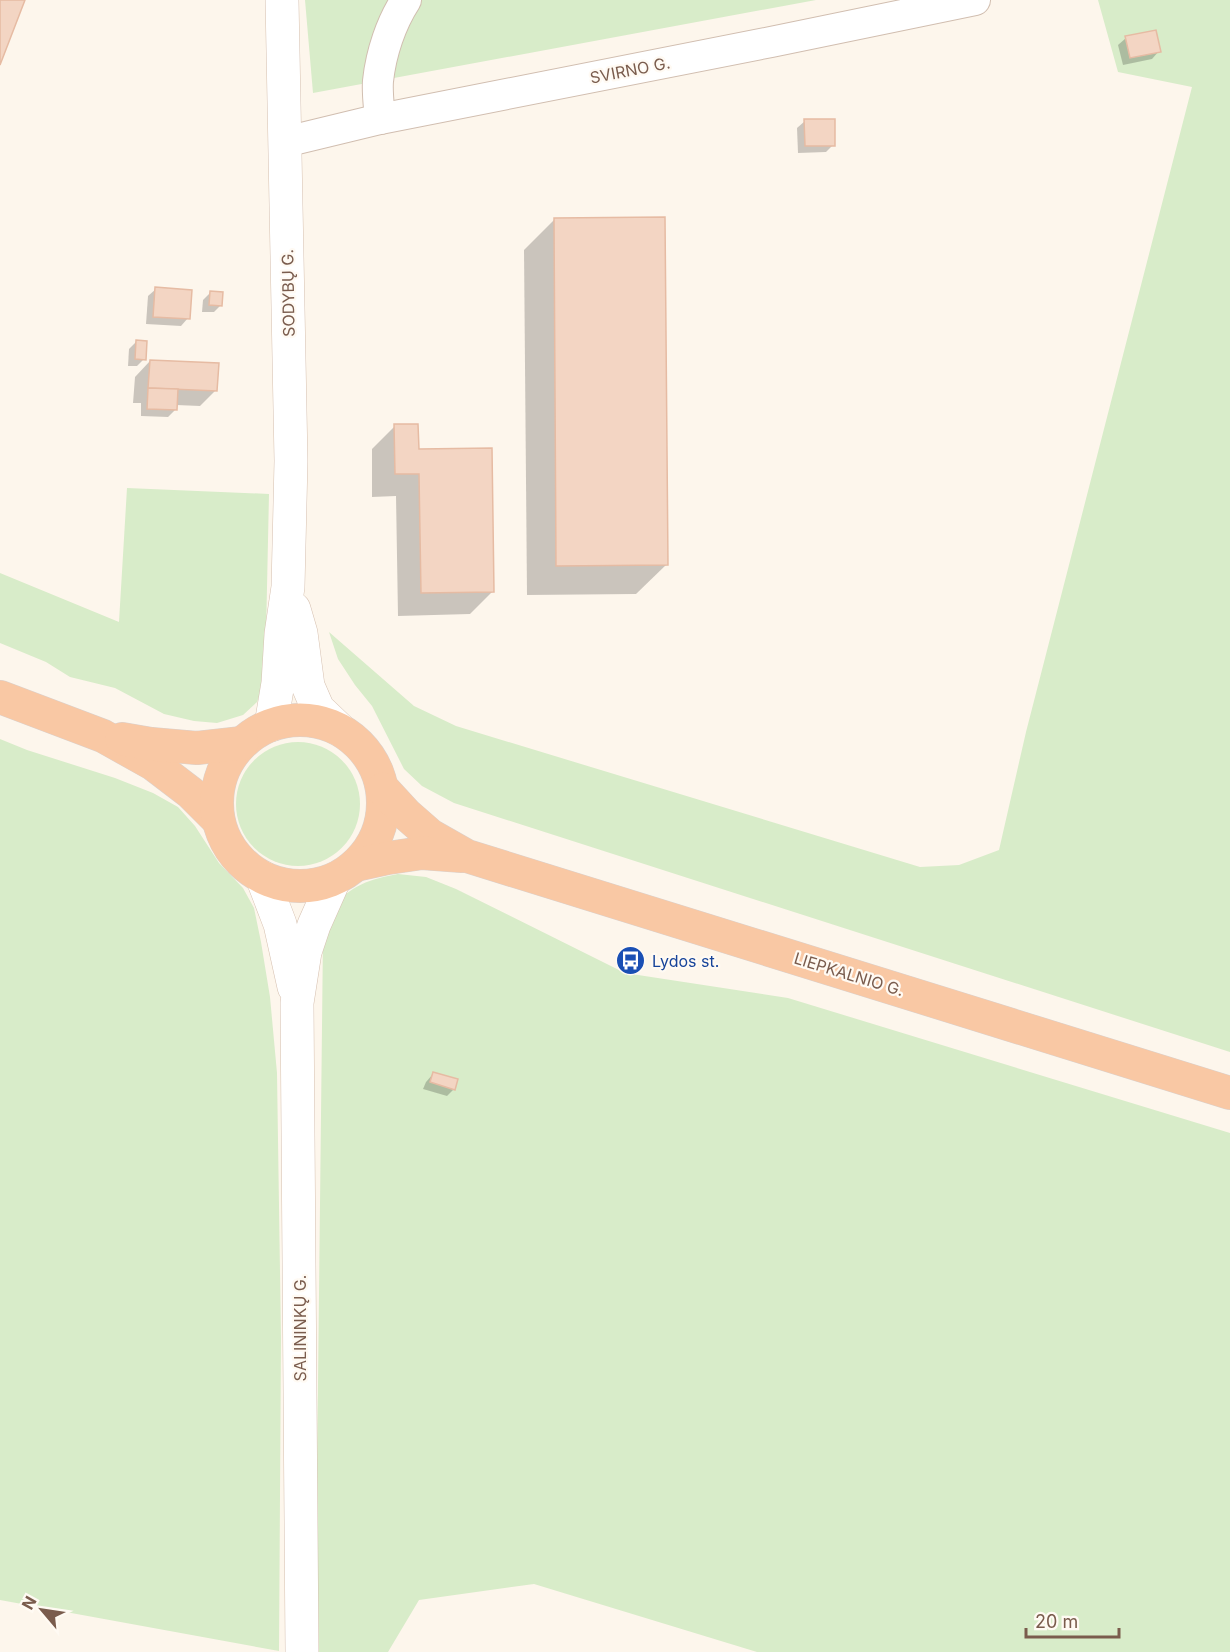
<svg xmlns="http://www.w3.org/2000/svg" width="1230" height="1652" viewBox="0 0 1230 1652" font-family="Inter,sans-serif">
  <rect width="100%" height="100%" fill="#fdf6ec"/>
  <!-- green -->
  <g fill="#d8ecc9">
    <path d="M305,0H816L313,93Z"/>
    <path d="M1098,0H1230V1052L454,803L422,786L404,769L372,706L355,685L338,659L329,632L414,706L456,726L920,867L959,865L999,850L1026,732L1192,87L1118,72Z"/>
    <path d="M127,488L269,494L265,681L257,702L243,715L217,723L194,721L164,714L115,688L70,677L46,662L0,643V573L119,622Z"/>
    <path d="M0,739L27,750L115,778L153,793L178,807L195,826L219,863L243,888L254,908L261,942L270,997L277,1073L281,1338L279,1651L0,1600Z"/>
    <circle cx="298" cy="804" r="62"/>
    <path d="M398,874L426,877L456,889L625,973L788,998L1230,1133V1652H757L534,1584L419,1600L388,1652H315L323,937C326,928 328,917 333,909C349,885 371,879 398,874Z"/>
  </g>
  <!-- shadow -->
  <g fill="#0003">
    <path d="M1126,38L1159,51L1152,59L1123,65L1118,45Z"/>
    <path d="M805,121L833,145L826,152L798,153L797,128Z"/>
    <path d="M554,220L667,564L636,594L527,595L524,250Z"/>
    <path d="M156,289L188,318L181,326L146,324L148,296Z"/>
    <path d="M210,293L221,305L214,312H202L203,300Z"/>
    <path d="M136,342L144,359L137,366H128L129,349Z"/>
    <path d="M150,361L216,390L200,406L176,405L175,410L168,417L141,416V403H133L135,377Z"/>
    <path d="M395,426L417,451L493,591L470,614L398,616L396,496L372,497V449Z"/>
    <path d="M433,1074L454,1089L447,1096L423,1089L426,1082Z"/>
  </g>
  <!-- building -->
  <g fill="#f3d5c3" stroke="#e6bba3" stroke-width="1.5">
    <path d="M0,0H25L0,65Z"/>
    <path d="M1156,30L1161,52L1130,58L1125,36Z"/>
    <path d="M804,119H835V146H805Z"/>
    <path d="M665,217L668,565L556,566L554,218Z"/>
    <path d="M155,287L192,290L190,319L153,317Z"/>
    <path d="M210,291L223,292L222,306L209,305Z"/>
    <path d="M136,340L147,341L146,360L135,359Z"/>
    <path d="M150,360L219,363L217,391L148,388Z"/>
    <path d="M148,388L178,389L177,410L147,409Z"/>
    <path d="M394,424H418L419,449L492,448L494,592L421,593L419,474H395Z"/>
    <path d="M433,1072L458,1079L455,1090L430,1082Z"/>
  </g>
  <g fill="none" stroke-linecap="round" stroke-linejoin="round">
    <defs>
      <g id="minor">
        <path d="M380,119C379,106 377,93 378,81C381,53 391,23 406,0"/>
        <path d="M285,142L380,119L771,42L975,0"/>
      </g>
      <g id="secondary">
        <path d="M294,609L301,633L308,686L318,709L339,729"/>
        <path d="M271,725L278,683L281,634L288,587L291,461L282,0"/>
        <path d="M262,877L280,924L294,987"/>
        <path d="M302,1652L297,1003L305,952L314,925L334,880"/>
      </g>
      <g id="trunk">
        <path d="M0,697L103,736L153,764L191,793L218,820"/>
        <circle cx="300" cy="803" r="83"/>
        <path d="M122,739L151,744L197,748L242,743"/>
        <path d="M383,789L406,814L430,835L467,856L1230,1093"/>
        <path d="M356,865L388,858L422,853L462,856"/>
      </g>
    </defs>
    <!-- minor casing -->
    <use href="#minor" stroke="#d1beb0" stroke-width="32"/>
    <!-- secondary casing -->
    <use href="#secondary" stroke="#d6c0b0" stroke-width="34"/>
    <!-- trunk casing -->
    <use href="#trunk" stroke="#dad1cd" stroke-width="34"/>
    <!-- minor -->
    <use href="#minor" stroke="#fff" stroke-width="30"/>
    <!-- secondary -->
    <use href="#secondary" stroke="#fff" stroke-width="33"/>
    <!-- trunk -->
    <use href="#trunk" stroke="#f9c8a4" stroke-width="33"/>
  </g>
  <!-- icons -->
  <defs>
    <symbol id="bus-disc" viewBox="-11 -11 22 22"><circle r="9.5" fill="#1a4fb4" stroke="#fffaf3"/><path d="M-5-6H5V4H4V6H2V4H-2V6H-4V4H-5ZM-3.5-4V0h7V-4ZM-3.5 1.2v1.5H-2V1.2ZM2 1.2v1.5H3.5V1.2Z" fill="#fff"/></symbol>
  </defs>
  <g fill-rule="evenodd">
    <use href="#bus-disc" x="614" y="944" width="33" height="33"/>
  </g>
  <g text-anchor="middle" stroke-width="4.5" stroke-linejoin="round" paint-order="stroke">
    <!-- street labels -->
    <g font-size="16" fill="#7a5c4d" stroke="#fffaf3">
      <text transform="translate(630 70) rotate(-11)" y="6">SVIRNO G.</text>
      <text transform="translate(288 293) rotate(-91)" y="6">SODYBŲ G.</text>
      <text transform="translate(849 974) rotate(17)" y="6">LIEPKALNIO G.</text>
      <text transform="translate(300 1328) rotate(-90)" y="6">SALININKŲ G.</text>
    </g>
    <!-- transit labels -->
    <g font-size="16" fill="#164399" stroke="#fffaf3" text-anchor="start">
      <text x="652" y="967">Lydos st.</text>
    </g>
  </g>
  <!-- north arrow -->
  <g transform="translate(42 1610) rotate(299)" stroke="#fffaf3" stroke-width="4.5" paint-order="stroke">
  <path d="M0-4.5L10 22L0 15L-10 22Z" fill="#7a5c4d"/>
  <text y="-9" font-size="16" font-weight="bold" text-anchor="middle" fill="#7a5c4d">N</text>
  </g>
  <!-- scale -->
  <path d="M1026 1628v9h93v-9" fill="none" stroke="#7a5c4d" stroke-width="3"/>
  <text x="1035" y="1628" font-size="18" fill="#7a5c4d" stroke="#fffaf3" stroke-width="4.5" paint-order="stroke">20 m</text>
</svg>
